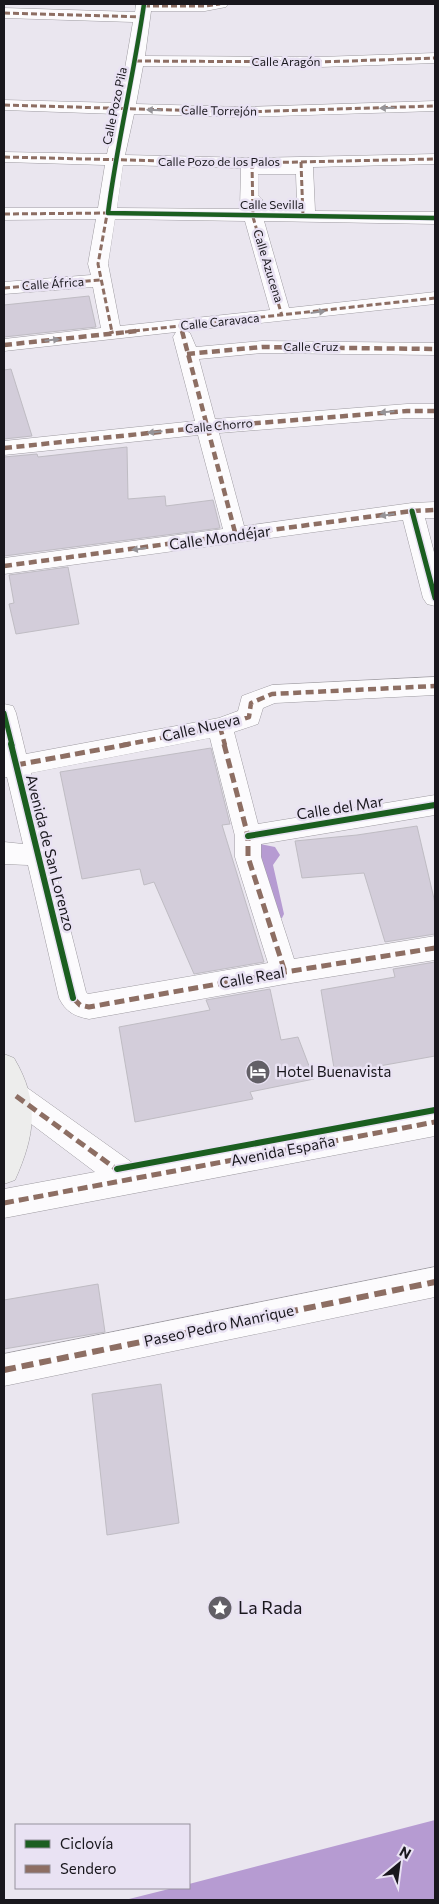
<svg xmlns="http://www.w3.org/2000/svg" width="439" height="1904" viewBox="0 0 439 1904" font-family="Commissioner,sans-serif">
  <rect width="100%" height="100%" fill="#eae6ef"/>
  <!-- water -->
  <g fill="#b69bd2">
    <path d="M260,844L275,847L280,855L273,865L284,914L282,918H279L252,852Z"/>
    <path d="M435,1820V1900H125L173,1888H189V1884Z"/>
  </g>
  <!-- building -->
  <g fill="#d3cdda" stroke="#bfbcc3">
    <path d="M89,296L96,327L4,337V305Z"/>
    <path d="M11,369L32,436L4,439V370Z"/>
    <path d="M127,447L128,499L165,496L166,506L213,500L220,528L4,556V457L37,454L38,457Z"/>
    <path d="M68,567L79,624L16,634L9,604L14,603L9,575Z"/>
    <path d="M211,748L230,824L222,825L264,962L194,974L154,882L144,885L140,869L82,879L60,772Z"/>
    <path d="M417,826L435,903V934L385,942L364,873L302,878L295,841L357,835Z"/>
    <path d="M435,962V1056L335,1074L321,990L395,977L393,969Z"/>
    <path d="M270,989L281,1040L298,1037L314,1079L250,1092L253,1099L135,1122L119,1027L210,1010L206,1000Z"/>
    <path d="M98,1284L105,1332L4,1349V1300Z"/>
    <path d="M161,1384L179,1523L107,1535L92,1394Z"/>
  </g>
  <g fill="none" stroke-linecap="round" stroke-linejoin="round">
    <defs>
      <g id="street">
        <path d="M136,4H228L226,7L205,11H151L145,56L320,57L435,53V63L320,67L143,66L136,104L242,107L435,101V111L242,117L134,114L125,155L252,158L435,154V164L313,167L315,211L435,212V224L264,221L289,308L435,292V304L186,331L190,333L196,347L262,341L435,343V355L262,353L199,359L215,419L407,404H435V418H407L219,433L244,526L412,503L435,502V518H425L435,556V606L427,604L423,598L403,520L4,574V558L223,529L198,435L4,455V441L195,421L173,337L176,332L4,351V339L101,328L93,287L4,294V282L91,275L88,264L96,219L4,220V208H98L105,165L4,162V152L107,154L116,114L4,110V100L119,103L133,22L4,18V8L135,12ZM123,165L241,168L240,209L117,208ZM258,174H296L297,203H262V199L258,195ZM115,219L245,221L270,310L120,326L108,264Z"/>
        <path d="M435,677V695L275,703L263,708L258,724L234,732L258,824L435,795V815L261,844V857L294,959L435,936V960L285,984L89,1019C74,1016 66,1012 59,998L28,865L4,864V842L23,844L7,777L4,778V704L13,706L16,713L26,754L219,718L238,711L242,696L272,685ZM210,738L235,836V857L268,963L88,994L86,992L31,773Z"/>
        <path d="M16,1083L26,1087L134,1164L435,1108V1136L4,1218V1189L95,1172L6,1105L4,1091L6,1087Z"/>
        <path d="M435,1267V1297L4,1386V1354Z"/>
      </g>
      <path id="secondary" d="M4,1054L14,1058C40,1102 35,1135 15,1180L4,1184Z"/>
    </defs>
    <!-- street casing -->
    <use href="#street" stroke="#9e9ba1" stroke-width="1"/>
    <!-- secondary casing -->
    <use href="#secondary" stroke="#9e9ba1" stroke-width="1"/>
    <!-- street -->
    <use href="#street" fill="#fcfbfd" fill-rule="evenodd"/>
    <!-- secondary -->
    <use href="#secondary" fill="#ededec" fill-rule="evenodd"/>
    <!-- quiet-far3 -->
    <g stroke="#8d6e63" stroke-width="3" stroke-dasharray="6 3" stroke-linecap="butt">
      <path d="M144,6H205L220,4"/>
      <path d="M4,13L143,17"/>
      <path d="M136,61L320,62L435,58"/>
      <path d="M4,105L242,112L435,106"/>
      <path d="M4,157L252,163L435,159"/>
      <path d="M301,162L303,217"/>
      <path d="M252,163L253,217L282,316"/>
      <path d="M108,209L98,264L112,332"/>
      <path d="M4,214L113,213"/>
      <path d="M4,288L101,280"/>
      <path d="M181,326L183,332"/>
      <path d="M125,332L435,298"/>
    </g>
    <!-- quiet-far2 -->
    <g stroke="#8d6e63" stroke-width="4.5" stroke-dasharray="8 4.5" stroke-linecap="butt">
      <path d="M111,331L112,334"/>
      <path d="M182,331L236,536"/>
      <path d="M4,345L137,331"/>
      <path d="M187,354L262,347L435,349"/>
      <path d="M4,448L208,427L407,411H435"/>
      <path d="M4,566L412,511L435,510"/>
      <path d="M220,727L225,745"/>
      <path d="M123,745L220,727L249,717L251,703L272,694L435,686"/>
    </g>
    <!-- quiet-far1 -->
    <g stroke="#8d6e63" stroke-width="5" stroke-dasharray="10 5" stroke-linecap="butt">
      <path d="M224,744L248,836V857L285,972"/>
      <path d="M16,765L130,744"/>
      <path d="M73,998L80,1005L89,1007L285,972L435,948"/>
      <path d="M16,1096L119,1171"/>
      <path d="M4,1203L435,1122"/>
    </g>
    <!-- quiet -->
    <path stroke="#8d6e63" stroke-width="6" stroke-dasharray="12 6" stroke-linecap="butt" d="M4,1370L435,1282"/>
    <defs>
      <path id="cycleway-far2" d="M144,4C134,74 117,143 108,213L435,218"/>
      <g id="cycleway-far1">
        <path d="M412,511L435,598"/>
        <path d="M4,713L12,745"/>
      </g>
      <g id="cycleway">
        <path d="M11,744L73,998"/>
        <path d="M248,836L435,805"/>
        <path d="M117,1169L435,1110"/>
      </g>
    </defs>
    <!-- cycleway-far2 casing -->
    <use href="#cycleway-far2" stroke="#e9e2f3" stroke-width="6"/>
    <!-- cycleway-far1 casing -->
    <use href="#cycleway-far1" stroke="#e9e2f3" stroke-width="8"/>
    <!-- cycleway casing -->
    <use href="#cycleway" stroke="#e9e2f3" stroke-width="9"/>
    <!-- cycleway-far2 -->
    <use href="#cycleway-far2" stroke="#1b5e20" stroke-width="4.5"/>
    <!-- cycleway-far1 -->
    <use href="#cycleway-far1" stroke="#1b5e20" stroke-width="5"/>
    <!-- cycleway -->
    <use href="#cycleway" stroke="#1b5e20" stroke-width="6"/>
  </g>
  <!-- one-way arrows -->
  <defs><path id="oneway-solid" d="M-6-.8H1V-3.2L6.5 0L1 3.2V.8H-6Z" transform="scale(1.25)"/></defs>
  <g fill="#969498">
    <use href="#oneway-solid" transform="translate(387 108) rotate(178)"/>
    <use href="#oneway-solid" transform="translate(154 110) rotate(-179)"/>
    <use href="#oneway-solid" transform="translate(318 312) rotate(-7)"/>
    <use href="#oneway-solid" transform="translate(52 340) rotate(-6)"/>
    <use href="#oneway-solid" transform="translate(387 412) rotate(175)"/>
    <use href="#oneway-solid" transform="translate(155 432) rotate(174)"/>
    <use href="#oneway-solid" transform="translate(387 515) rotate(172)"/>
    <use href="#oneway-solid" transform="translate(139 549) rotate(173)"/>
  </g>
  <!-- icons -->
  <defs>
    <symbol id="hotel-disc" viewBox="-11 -11 22 22"><circle r="9.5" fill="#625f66" stroke="#e9e2f3"/><path d="M-6-4.5h1.5V1H6V5H4.5V3h-9V5H-6ZM-4 0a1.8 1.8 0 1 1 3.6 0ZM.5 0V-2.5h3Q6-2.5 6 0Z" fill="#fff"/></symbol>
    <symbol id="sight-disc" viewBox="-11 -11 22 22"><circle r="9.5" fill="#625f66" stroke="#e9e2f3"/><path d="M0-6L1.8-2.2L6-1.7L2.9 1.2L3.7 5.4L0 3.3L-3.7 5.4L-2.9 1.2L-6-1.7L-1.8-2.2Z" fill="#fff"/></symbol>
  </defs>
  <g fill-rule="evenodd">
    <use href="#hotel-disc" x="244" y="1058" width="28" height="28"/>
    <use href="#sight-disc" x="206" y="1594" width="28" height="28"/>
  </g>
  <g text-anchor="middle" stroke-width="5" stroke-linejoin="round" paint-order="stroke">
    <!-- far-street labels -->
    <g font-size="12" fill="#19171d" stroke="#e9e2f3">
      <text x="286" y="66">Calle Aragón</text>
      <text transform="translate(115 106) rotate(-78)" y="4">Calle Pozo Pila</text>
      <text transform="translate(219 111) rotate(1)" y="4">Calle Torrejón</text>
      <text x="219" y="166">Calle Pozo de los Palos</text>
      <text x="272" y="209">Calle Sevilla</text>
      <text transform="translate(268 266) rotate(73)" y="4">Calle Azucena</text>
      <text transform="translate(53 284) rotate(-4)" y="4">Calle África</text>
      <text transform="translate(220 322) rotate(-6)" y="4">Calle Caravaca</text>
      <text x="311" y="351">Calle Cruz</text>
      <text transform="translate(219 426) rotate(-5)" y="4">Calle Chorro</text>
    </g>
    <!-- street labels -->
    <g font-size="15" fill="#19171d" stroke="#e9e2f3">
      <text transform="translate(220 538) rotate(-8)" y="5">Calle Mondéjar</text>
      <text transform="translate(201 728) rotate(-13)" y="5">Calle Nueva</text>
      <text transform="translate(340 808) rotate(-9)" y="5">Calle del Mar</text>
      <text transform="translate(50 853) rotate(76)" y="5">Avenida de San Lorenzo</text>
      <text transform="translate(252 978) rotate(-10)" y="5">Calle Real</text>
      <text transform="translate(283 1151) rotate(-11)" y="5">Avenida España</text>
      <text transform="translate(219 1326) rotate(-12)" y="5">Paseo Pedro Manrique</text>
    </g>
    <!-- poi labels -->
    <g font-size="15" fill="#19171d" stroke="#e9e2f3" text-anchor="start">
      <text x="276" y="1077">Hotel Buenavista</text>
    </g>
    <!-- near-poi labels -->
    <g font-size="18" fill="#19171d" stroke="#e9e2f3" text-anchor="start">
      <text x="238" y="1614">La Rada</text>
    </g>
  </g>
  <!-- border -->
  <rect width="439" height="1904" fill="none" stroke="#19171d" stroke-width="10"/>
  <!-- legend -->
  <rect x="15" y="1824" width="175" height="65" fill="#e9e2f3" stroke="#96919d"/>
  <rect x="25" y="1840" width="25" height="8" fill="#1b5e20" stroke="#96919d"/>
  <text x="60" y="1849" font-size="15" fill="#19171d">Ciclovía</text>
  <rect x="25" y="1865" width="25" height="8" fill="#8d6e63" stroke="#96919d"/>
  <text x="60" y="1874" font-size="15" fill="#19171d">Sendero</text>
  <!-- north arrow -->
  <g transform="translate(399 1864) rotate(29)" stroke="#e9e2f3" stroke-width="4" paint-order="stroke">
  <path d="M0-4L9 19L0 12L-9 19Z" fill="#19171d"/>
  <text y="-8" font-size="14" font-weight="bold" text-anchor="middle" fill="#19171d">N</text>
  </g>
</svg>
